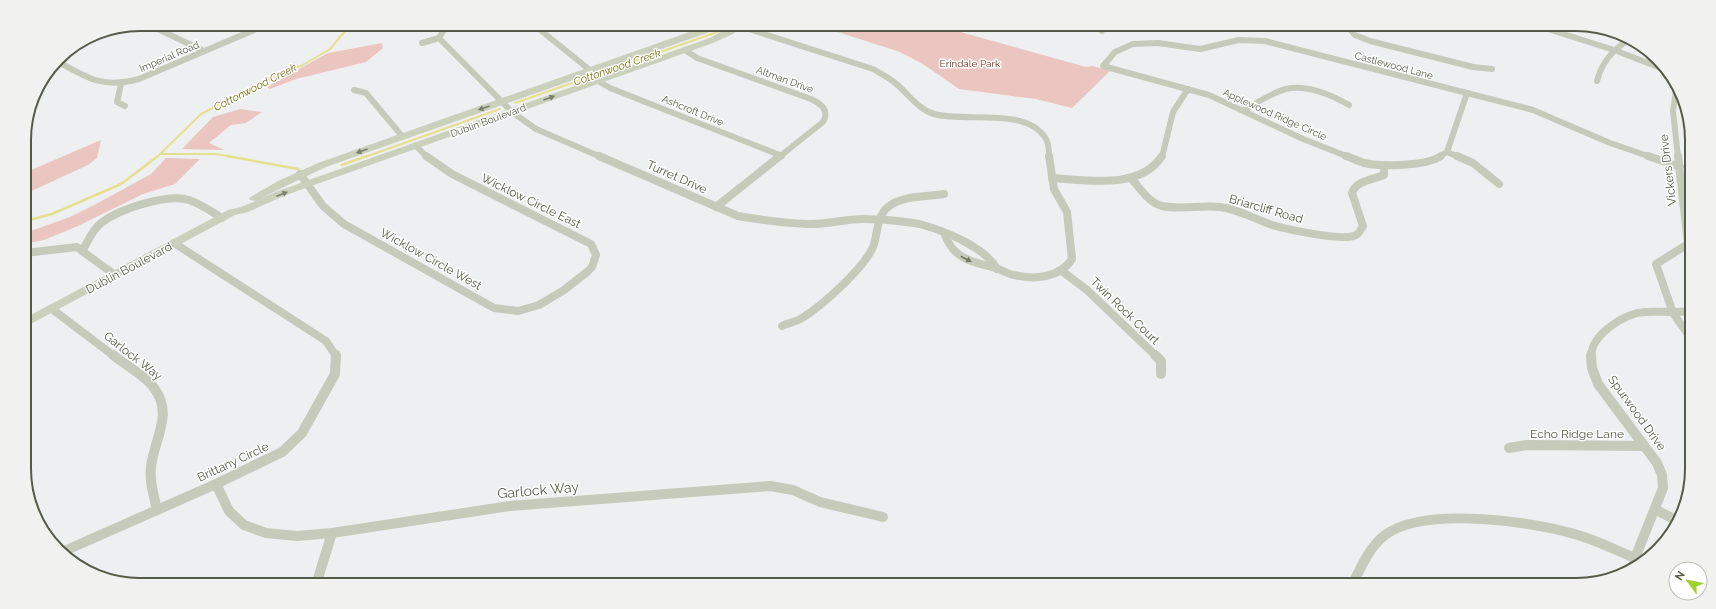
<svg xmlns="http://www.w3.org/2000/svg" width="1716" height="609" viewBox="0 0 1716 609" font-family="Raleway,sans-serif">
  <rect width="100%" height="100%" fill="#eeeff0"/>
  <!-- green -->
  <g fill="#ebc5bf">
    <path d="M813,24H932L1086,67L1093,66L1110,71L1072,108L1036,99L959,89L923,64L900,52Z"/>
    <path d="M382,43L383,48L366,62L296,79L270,89L267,87L328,53Z"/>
    <path d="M240,109L262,112L246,123L231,125L209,143L224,150L182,149L213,117Z"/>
    <path d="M101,140L97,158L88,165L25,194L24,173Z"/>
    <path d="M166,158L200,159L175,184L143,194L78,226L44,240L27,243L25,233L70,217L98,203L151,174Z"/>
  </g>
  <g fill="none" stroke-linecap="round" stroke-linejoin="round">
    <!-- stream-far1 -->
    <g stroke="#e5e090" stroke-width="2">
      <path d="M515,103L720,31"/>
      <path d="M161,154H216L233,157"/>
      <path d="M157,157L201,114L274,76L301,66L330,49L351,24"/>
      <path d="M365,157L500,109"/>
    </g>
    <!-- stream -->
    <g stroke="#e5e090" stroke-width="2.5">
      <path d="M227,156L298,169"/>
      <path d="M342,165L367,156"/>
      <path d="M25,221L52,214L121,184L158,156"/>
    </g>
    <!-- street-far2 -->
    <g stroke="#c6caba" stroke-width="6">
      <path d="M147,24L204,51"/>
      <path d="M454,24L445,28L439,38L512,112L536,129L601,157"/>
      <path d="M533,24L591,71"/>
      <path d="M733,24L873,69C880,73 888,77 894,82C907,92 917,109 934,114C966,123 1026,106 1046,139C1049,144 1049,152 1049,157"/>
      <path d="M1093,24L1102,31"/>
      <path d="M1345,24L1355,35L1370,41L1473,67L1492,69"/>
      <path d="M1532,24L1614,50L1666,70"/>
      <path d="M1500,25L1514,24"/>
      <path d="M755,30L765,24"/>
      <path d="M422,43L439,38"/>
      <path d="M685,50L697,58L811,99C821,104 830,110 823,122L779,157"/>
      <path d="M57,61C87,78 103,89 139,79L268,24"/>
      <path d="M598,81L610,88L782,156"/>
      <path d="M1597,81C1602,62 1612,51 1628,40"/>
      <path d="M121,84L117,102L125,106"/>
      <path d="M354,90L366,93L402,136"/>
      <path d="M1676,91L1673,111L1678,157"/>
      <path d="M1467,93L1533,110L1610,143L1651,157"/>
      <path d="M1244,110C1257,103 1271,93 1286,89C1306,84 1332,95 1349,105"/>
      <path d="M416,146L427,157"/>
      <path d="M1447,152L1459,157"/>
      <path d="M1162,157L1173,112L1188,89"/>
      <path d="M1349,157L1303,139L1209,95L1103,66L1115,52L1133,44L1158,43L1200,49L1239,40L1265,41L1467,93"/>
      <path d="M1439,157L1447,152L1467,93"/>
    </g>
    <!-- street-far1 -->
    <g stroke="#c6caba" stroke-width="8">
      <path d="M599,156L738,216C761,220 784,223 807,224C826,225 844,219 862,219C877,219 908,221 923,225C945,231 986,248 997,269"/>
      <path d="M1346,156C1352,158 1358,161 1364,163C1382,167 1426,166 1441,156"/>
      <path d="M1457,156L1473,163L1499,184"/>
      <path d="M1648,156L1680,167"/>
      <path d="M1678,156L1688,244L1656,264L1673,313L1692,340"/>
      <path d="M300,174L323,206L344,224L494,308L518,311L539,305L564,290L587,272L592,267L596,255L591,244L452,174L426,156"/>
      <path d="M1052,178C1088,180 1140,190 1162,156"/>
      <path d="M1131,178C1140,188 1149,203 1162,206C1179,210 1202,205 1220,207C1238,209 1255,219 1272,225C1286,229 1344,242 1356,235C1359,234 1361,229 1363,226L1352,193C1357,180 1372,180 1384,175V165"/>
      <path d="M716,207L780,156"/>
      <path d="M945,235C954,260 974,262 996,268C1002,270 1008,274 1014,275C1034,280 1060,278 1072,259L1067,212L1054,189L1049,156"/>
      <path d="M174,243L326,341L336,356"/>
      <path d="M82,251L115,275"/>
      <path d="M25,253L77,247L82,251C88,242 92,230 101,223C119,209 168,193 189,200C201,204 212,212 222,218"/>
      <path d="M1062,271L1087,290L1156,356"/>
      <path d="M52,309L114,356"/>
      <path d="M782,326C788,323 796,322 802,318C822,306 864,268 873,247C878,234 876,217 888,207C902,195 926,197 944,194"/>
      <path d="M1591,356C1592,334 1625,313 1645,312C1661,311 1676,313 1692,311"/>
    </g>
    <!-- street -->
    <g stroke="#c6caba" stroke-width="10">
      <path d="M113,355C124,364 146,376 154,388C174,414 154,439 151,467C149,481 154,496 157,510"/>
      <path d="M1155,355L1161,361V374"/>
      <path d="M1591,355L1592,368L1598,384L1657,463L1662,475L1663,488L1635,558L1634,566"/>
      <path d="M1509,448L1527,445L1644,446"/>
      <path d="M216,484L229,511L244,525L266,533L297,536L332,533L510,506L770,486L793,490L820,502L883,517"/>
      <path d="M1656,510L1678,521"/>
      <path d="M62,552L216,484L282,452L302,433L335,374L336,355"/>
      <path d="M316,585L332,533"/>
      <path d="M1352,585C1361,568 1369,547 1385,535C1425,505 1540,522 1584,537C1602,543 1618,551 1635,558"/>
    </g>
    <!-- secondary -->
    <path fill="#cbd0bd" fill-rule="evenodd" d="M712,24H723L707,33L326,167L261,198L278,191L707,39C719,34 732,24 745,24L733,34L713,43L286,195L248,212L235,215L25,327V318L228,210L241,207L256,201L250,200L249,198L278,181L318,163Z"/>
  </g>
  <!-- one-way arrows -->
  <defs><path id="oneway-solid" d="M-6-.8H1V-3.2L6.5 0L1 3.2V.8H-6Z"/></defs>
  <g fill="#797d6b">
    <use href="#oneway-solid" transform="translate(549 98) rotate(-20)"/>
    <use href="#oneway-solid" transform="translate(484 108) rotate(161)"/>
    <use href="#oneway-solid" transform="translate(362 151) rotate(160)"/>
    <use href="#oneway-solid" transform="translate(282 194) rotate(-21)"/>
  </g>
  <use fill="#727664" href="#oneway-solid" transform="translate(966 259) rotate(27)"/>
  <g text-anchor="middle" stroke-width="3" stroke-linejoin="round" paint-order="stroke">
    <!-- far-street labels -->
    <g font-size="10" fill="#565a48" stroke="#fff">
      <text transform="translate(169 56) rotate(-23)" y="4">Imperial Road</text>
      <text transform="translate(1394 65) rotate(15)" y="4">Castlewood Lane</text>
      <text transform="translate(785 79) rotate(20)" y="4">Altman Drive</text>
      <text transform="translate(693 110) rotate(22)" y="4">Ashcroft Drive</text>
      <text transform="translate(1275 114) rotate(24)" y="4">Applewood Ridge Circle</text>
      <text transform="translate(488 120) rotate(-20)" y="4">Dublin Boulevard</text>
    </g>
    <!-- far-park labels -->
    <g font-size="10" fill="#75331e" stroke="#fff">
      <text x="970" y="67">Erindale Park</text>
    </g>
    <!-- far-water labels -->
    <g font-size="11" font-style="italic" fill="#7a7516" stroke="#fff">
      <text transform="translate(617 67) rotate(-19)" y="4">Cottonwood Creek</text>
      <text transform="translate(255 87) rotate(-27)" y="4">Cottonwood Creek</text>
    </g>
    <!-- street labels -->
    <g font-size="12" fill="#565a48" stroke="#fff">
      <text transform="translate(1668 170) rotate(-97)" y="4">Vickers Drive</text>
      <text transform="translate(677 177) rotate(24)" y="4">Turret Drive</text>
      <text transform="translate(531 201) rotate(26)" y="4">Wicklow Circle East</text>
      <text transform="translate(1266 209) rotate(16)" y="4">Briarcliff Road</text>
      <text transform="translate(431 259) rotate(29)" y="4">Wicklow Circle West</text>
      <text transform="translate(129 268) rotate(-28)" y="4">Dublin Boulevard</text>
      <text transform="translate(1125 311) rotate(44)" y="4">Twin Rock Court</text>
      <text transform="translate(133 356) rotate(38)" y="4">Garlock Way</text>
      <text transform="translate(1637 413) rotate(54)" y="4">Spurwood Drive</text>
      <text x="1577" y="438">Echo Ridge Lane</text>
      <text transform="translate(233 462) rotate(-25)" y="4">Brittany Circle</text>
    </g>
    <!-- near-street labels -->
    <g font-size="14" fill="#565a48" stroke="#fff">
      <text transform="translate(538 490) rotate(-5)" y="5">Garlock Way</text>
    </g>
  </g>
  <!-- crop -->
  <path d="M0 0H1716V609H0ZM140 31H1576A109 109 0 0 1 1685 140V469A109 109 0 0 1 1576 578H140A109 109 0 0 1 31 469V140A109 109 0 0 1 140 31Z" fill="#f1f2f0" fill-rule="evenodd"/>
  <path fill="none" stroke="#565a48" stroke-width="2" d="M140 31H1576A109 109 0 0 1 1685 140V469A109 109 0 0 1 1576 578H140A109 109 0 0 1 31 469V140A109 109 0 0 1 140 31Z"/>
  <!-- north arrow -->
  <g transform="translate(1688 581) rotate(303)"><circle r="19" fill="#ffffff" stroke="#bbbdb6"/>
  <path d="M0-3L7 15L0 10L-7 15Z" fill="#9ed227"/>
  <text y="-6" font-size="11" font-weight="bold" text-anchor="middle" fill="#565a48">N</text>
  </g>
</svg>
